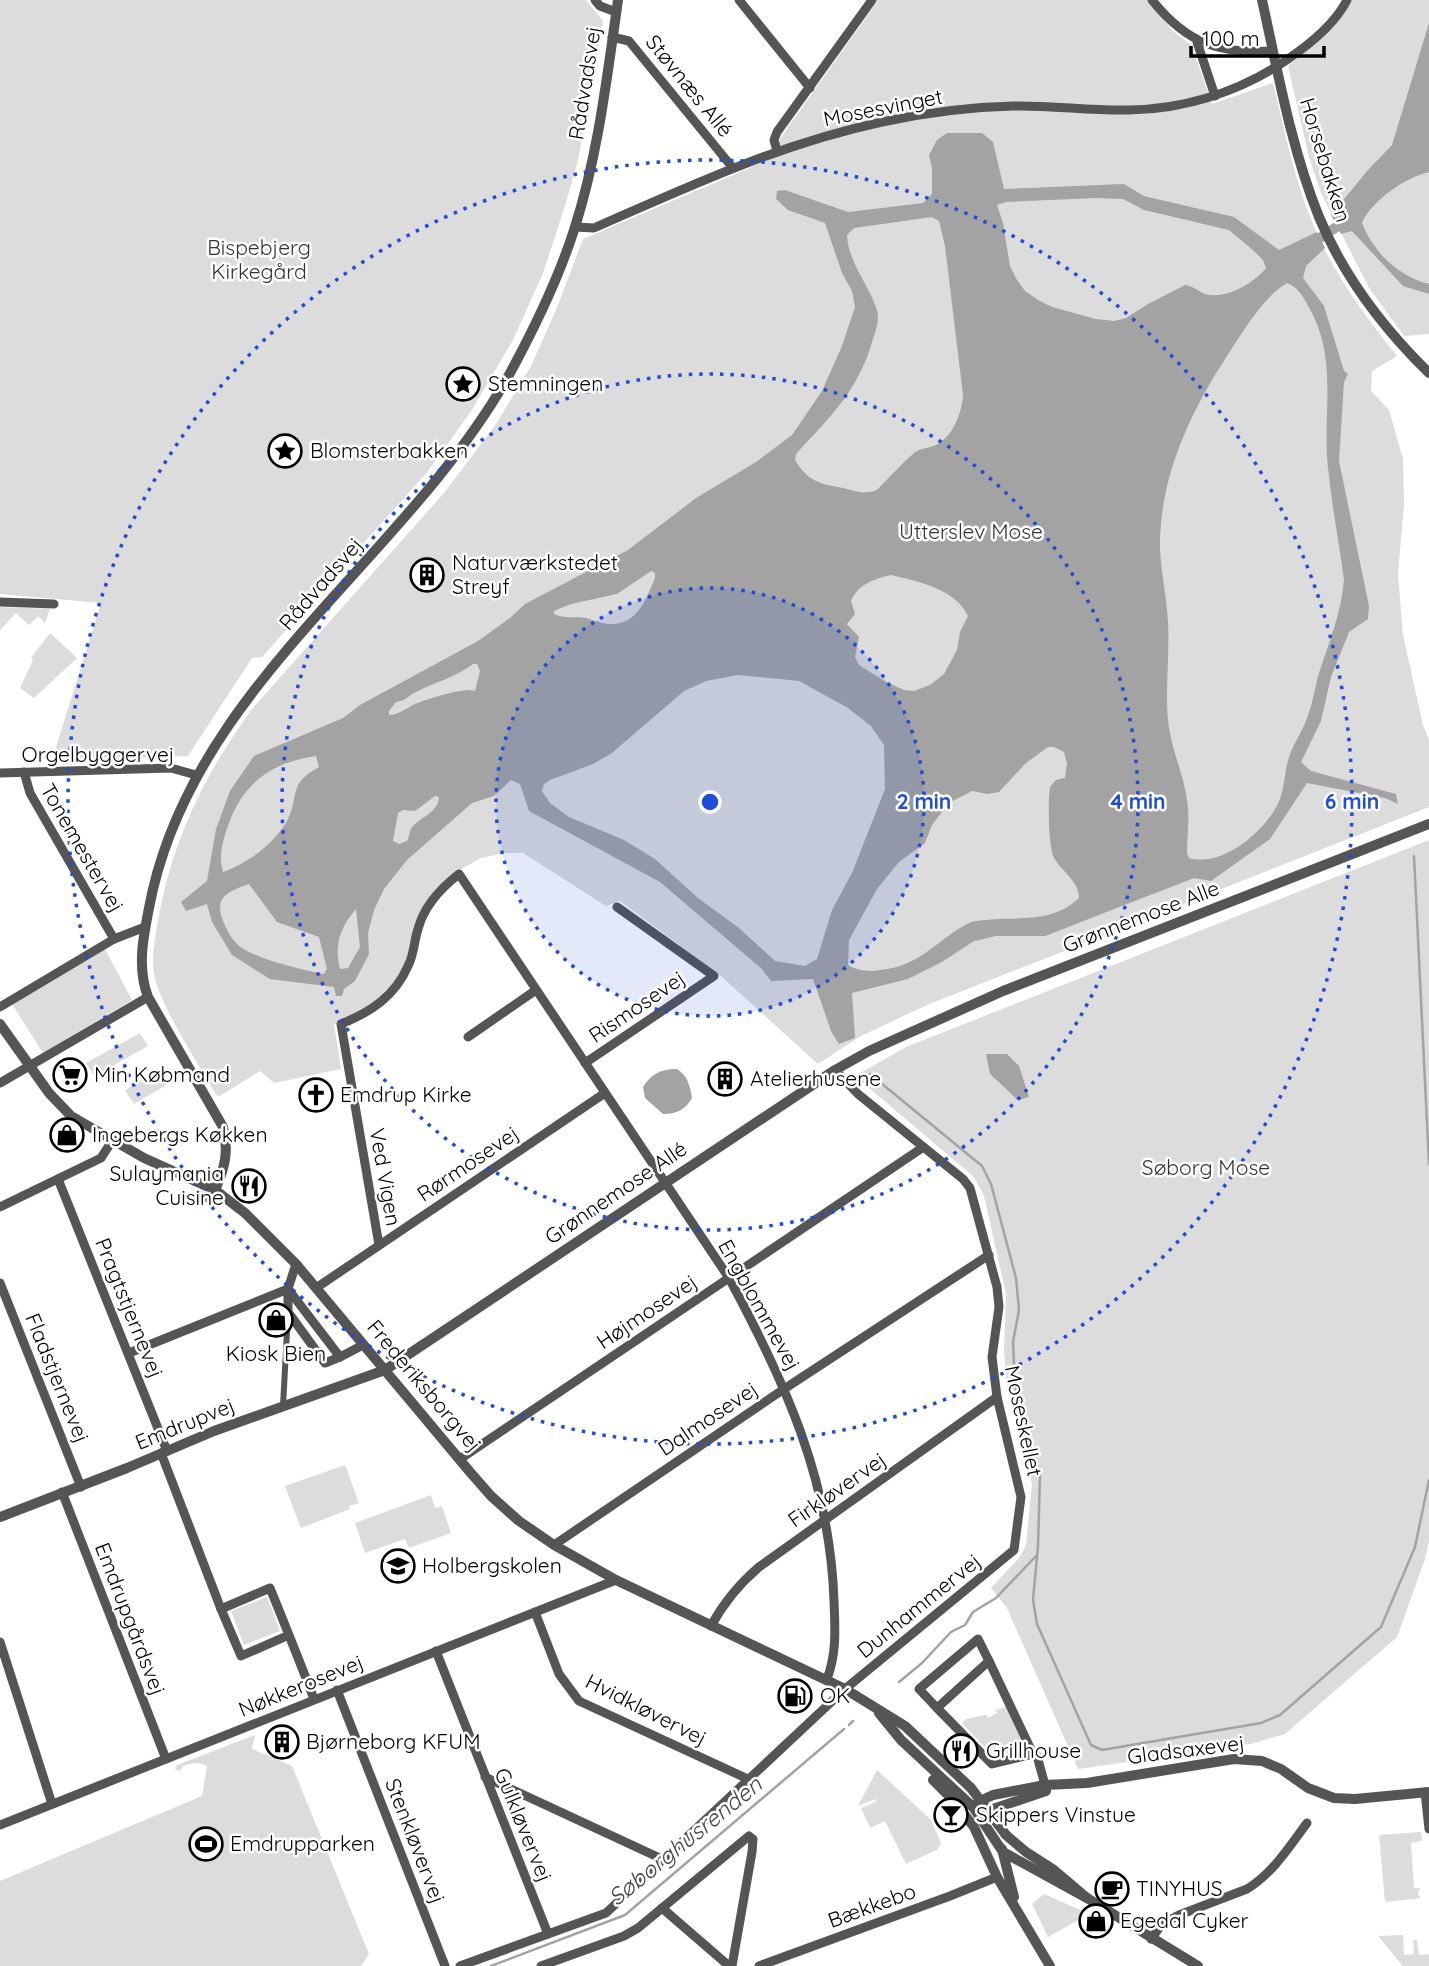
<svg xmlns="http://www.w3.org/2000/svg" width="1429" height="1966" viewBox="0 0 1429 1966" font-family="Quicksand,sans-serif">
  <rect width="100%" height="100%" fill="#fff"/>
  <!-- green -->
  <g fill="#dcdcdc">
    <path d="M0,0H586L603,21L578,160L565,206L543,273L513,340L472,410L428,471L262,657L252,658L188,756L52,760L101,603L0,594Z"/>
    <path d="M876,0H1148L1173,31L1192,46L1212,104L1273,83C1285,131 1294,179 1313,224C1333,273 1365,316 1397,356L1372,371L1371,391L1389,410L1403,459L1404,504L1398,574L1403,635L1423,725L1429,740V807L927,1005L861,1036L818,1064L722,977L620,901L606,906L523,853H505L481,858L456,872L420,915L404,965L392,986L375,1003L359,1014L334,1024L341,1069L274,1083L260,1071L218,1097C201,1069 159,1004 154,974C151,956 155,939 158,921C172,841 204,775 252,709L444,493L496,424L531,366L556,310L583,239L773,158L781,137L877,2Z"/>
    <path d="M1352,0H1429V334L1404,336L1369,288L1321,193L1309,157L1288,66C1313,46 1334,27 1352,0Z"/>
    <path d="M0,607L50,609L45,623L38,616L29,625L16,613L0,630Z"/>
    <path d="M50,633L77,658L34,698L20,688L33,660L31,658Z"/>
    <path d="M1429,840V1541L1425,1559L1397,1637L1285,1734L1250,1744L1078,1769L1007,1608L991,1588L1019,1558L1026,1545L1032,1484L1007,1387L1004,1351L1006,1294L984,1196L974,1177L855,1076L906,1047Z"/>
    <path d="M105,949L132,1000L43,1053L12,1004Z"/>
    <path d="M140,1033L148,1046L94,1076L86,1063Z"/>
    <path d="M161,1070L168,1084L134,1104L125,1090Z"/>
    <path d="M345,1465L359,1503L349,1506L350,1509L301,1528L285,1486Z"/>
    <path d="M431,1495L435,1508L442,1506L451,1533L409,1548L405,1539L365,1553L355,1523Z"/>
    <path d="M267,1597L280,1631L244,1645L231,1611Z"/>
    <path d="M1006,1707L1026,1751L993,1756L962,1723L966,1719L986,1715L988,1718L997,1713L995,1710Z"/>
    <path d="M255,1735L252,1749L292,1766L369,1954L361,1966H0V1881L202,1796L207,1766C198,1761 192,1763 183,1766L180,1771L175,1769L177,1765Z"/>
    <path d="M877,1770L931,1820L941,1843L937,1850L906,1864L885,1821L870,1828L861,1808L876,1802V1799L858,1806Z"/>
    <path d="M1421,1832L1422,1841L1411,1843L1414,1888H1420L1418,1894L1421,1898L1385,1902L1379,1835Z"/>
    <path d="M1044,1894L1089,1914L1048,1937L1032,1904Z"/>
    <path d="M1403,1935L1404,1955L1414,1954L1413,1940H1417L1419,1955L1429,1954V1966H1403L1378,1936Z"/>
  </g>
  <!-- water -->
  <g fill="#a3a3a3" fill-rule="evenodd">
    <path d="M1429,23V172C1406,177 1371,201 1362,223C1374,253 1398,276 1429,284V294L1403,286L1352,231L1341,234L1331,215L1368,170L1392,145Z"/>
    <path d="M947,133H982L993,142L1004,189L1124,184L1144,196L1234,217L1279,250L1317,232L1325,248L1306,266L1303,278L1324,306L1344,371L1348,374L1344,382L1339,461L1369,606L1368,619L1349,632L1331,677L1321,721L1301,762L1311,771L1396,794L1398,804L1385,798L1307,783L1270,839L1211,881L1194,878L1045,936H996L974,941L942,962L908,979L852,993L855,1038L839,1044L831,1031L813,979L771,981L762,969L660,882L529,811L520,784L511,780L494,796L472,803L407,860L384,889L374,910L368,933L369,954L355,981L344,989L342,996H336L334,987L270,979L232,955L212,922L207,904L186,911L181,902L207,881L216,829L230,791L254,756L343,718L360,705L478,641L510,618L525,604L628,550L696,498L756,462L792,435L822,391L842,346L855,307L852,291L842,273L825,223L788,210L776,199L777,191L785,190L848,212L923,203L932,194V168L929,155L937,140ZM1095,198L1123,199L1144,210L1229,230L1254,251L1263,260L1266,268C1254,283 1226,300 1205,294C1198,291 1193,286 1185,285L1148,304L1126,318L1114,321L1096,319L1052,307L1038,300L1025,291L1017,280L1010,266L1003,223L997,205L1006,202ZM932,217L939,221L945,246L963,395C962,413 952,440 933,446C926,449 919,448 913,454C900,465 889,478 877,490C865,495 856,491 843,488C821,484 808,482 795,460L796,454C829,418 858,391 872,342C875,332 880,321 877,310C869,285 848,262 847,235L854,228ZM1287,283C1298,287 1303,296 1308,306C1339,357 1322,413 1328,468C1332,506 1339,543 1344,580C1341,614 1329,642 1319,673C1315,687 1313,702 1308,715C1304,729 1295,741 1290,754C1283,773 1286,793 1274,811C1258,836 1221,867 1189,858L1187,853C1187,836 1190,817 1187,800C1184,776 1173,753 1169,728C1164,693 1170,658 1168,622C1167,598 1161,573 1160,549C1159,479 1189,414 1227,356C1241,334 1264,296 1287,283ZM651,571L655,573V578C645,601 637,626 608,624C600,623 594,620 586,618C575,616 564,619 554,614V611L571,604L617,594ZM891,575C917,581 956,589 968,616L960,632L957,650L944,674L930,685L914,691L904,690L886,682L859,665L855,657L859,637L847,624L855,614L851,601C858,584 874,579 891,575ZM473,664H477L480,671L475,691C464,687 427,699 415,704C406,708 399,715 389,715V711L396,702C405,701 408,696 416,692C435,682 456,677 473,664ZM738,675L799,681L848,708L871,726L884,745L885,789L852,873L832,910L817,959L805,966L775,961L739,928L698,898L655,859L624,840L569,817L550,803L542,791L544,784L550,780L593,764L612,753L684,691L706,681ZM1048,747H1054L1064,752L1067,764L1065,778L1056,780L1050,787C1048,802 1048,845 1054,858C1062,872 1079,881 1079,898C1049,927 1008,914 971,922C937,938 923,966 880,970C869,972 858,971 848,965L849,940L877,889L899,862L925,843L932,825L949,803L972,791L987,794L999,792L1026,763ZM316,756L319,767C287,784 300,796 287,821C274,844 248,863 223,872C218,854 223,840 229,823C244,782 273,762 316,756ZM435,796L439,797C438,812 423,816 413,826C409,830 410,836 407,841L399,844L393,841L398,813L403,810L415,811ZM249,884L277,922L319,937L327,969L324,974C303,970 251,958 237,944C230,937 227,930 223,921C213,896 230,891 249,884ZM356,909L360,947L348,968L340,969C334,944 340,928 356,909Z"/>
    <path d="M986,1054H1007L1019,1066L1029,1097L1018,1100L990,1074Z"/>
    <path d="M677,1069C688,1076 690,1086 692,1098C685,1110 677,1114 663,1114L645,1098L643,1087C651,1074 661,1069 677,1069Z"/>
  </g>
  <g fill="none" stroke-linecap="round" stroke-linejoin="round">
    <!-- stream -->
    <g stroke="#a3a3a3" stroke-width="2.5">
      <path d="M1414,856L1429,1164"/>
      <path d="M870,1074L982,1166L991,1184L1016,1278L1019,1310L1013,1342L1015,1386L1040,1475L1038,1546L1033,1600L1037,1624L1091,1745L1102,1750L1261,1723L1280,1715L1381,1627L1415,1547L1429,1480"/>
      <path d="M899,1682L922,1663L951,1632L965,1625L973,1612L996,1598L1037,1555"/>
      <path d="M849,1725L853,1721"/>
      <path d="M491,1966L625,1915L844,1729"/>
    </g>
    <!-- canal -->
    <path stroke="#a3a3a3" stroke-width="10" d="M1320,238L1338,226"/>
    <!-- pedestrian -->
    <path stroke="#555" stroke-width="6" d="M283,1406L288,1313"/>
    <!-- minor -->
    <g stroke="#555" stroke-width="9">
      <path d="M595,0L600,6L616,12"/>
      <path d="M739,0L810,88"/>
      <path d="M1152,0C1187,44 1219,54 1273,51"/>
      <path d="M612,37L629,41L732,167"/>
      <path d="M1197,42L1215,96"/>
      <path d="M777,151L774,140L777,132L872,0"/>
      <path d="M575,227L594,228C690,186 779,144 882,122C924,113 970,107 1013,106C1051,105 1090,111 1129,110C1186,109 1241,91 1288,59C1310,44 1335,24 1347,0"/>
      <path d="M0,602L54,604"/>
      <path d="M24,772L30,793L114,939"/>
      <path d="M0,773L171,768L196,775"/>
      <path d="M0,1007L114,939L145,927"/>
      <path d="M468,1037L536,990"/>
      <path d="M585,1063L714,976L617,907"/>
      <path d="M0,1083L148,997"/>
      <path d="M58,1179L167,1451"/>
      <path d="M0,1207L101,1158L112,1141"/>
      <path d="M379,1245L341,1024C371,1012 395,996 408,966C414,955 414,941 418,929C424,906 441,888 459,874L729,1278C785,1382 830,1480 834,1601C835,1628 837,1653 827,1679"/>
      <path d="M296,1264L288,1289V1312L325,1363L340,1357"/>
      <path d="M0,1283L81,1487"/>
      <path d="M316,1288L605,1093"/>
      <path d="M288,1289L340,1357L363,1345"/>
      <path d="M129,1353L288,1289"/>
      <path d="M161,1453L221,1609"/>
      <path d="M460,1459L922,1148"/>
      <path d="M62,1492L166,1759"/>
      <path d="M554,1545L784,1389L989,1255"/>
      <path d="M535,1612L559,1674L579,1701L748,1779"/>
      <path d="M711,1626C724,1602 738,1585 759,1567L997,1397"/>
      <path d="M289,1635L241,1656L221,1609L270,1588C285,1625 300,1662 314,1699"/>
      <path d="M0,1642L52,1804"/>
      <path d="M436,1651L548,1934"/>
      <path d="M337,1690L445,1966"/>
      <path d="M937,1708L919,1689L978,1639L989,1661"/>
      <path d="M1033,1754L992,1764L937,1708L989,1661L1033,1754L1037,1756L1045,1785"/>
      <path d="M485,1777L662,1859"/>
      <path d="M1425,1792L1429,1829"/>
      <path d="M0,1825L616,1580"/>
      <path d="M662,1908L729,1966"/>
      <path d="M1151,1939L1162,1924L1179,1915L1247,1889C1273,1873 1289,1847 1307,1823"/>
      <path d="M460,1966L606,1913L845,1689L1014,1550L1021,1497L997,1397L992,1357L999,1307L997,1287L970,1188L963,1179L858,1094L835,1070"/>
      <path d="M541,1966L624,1936L638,1928L749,1836L753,1839L752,1852L732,1966"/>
      <path d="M759,1966L950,1896L997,1877"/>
    </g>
    <!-- tertiary -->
    <g stroke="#555" stroke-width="10">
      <path d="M1262,0C1278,72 1291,148 1319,217C1344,277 1383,328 1429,373"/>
      <path d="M0,1024L49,1093L71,1116L144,1158L215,1190L245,1213L296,1264L470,1472L491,1496L519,1521L554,1545L616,1580L845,1689L905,1726L971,1788L1006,1835L1026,1852L1054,1870L1087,1898"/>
      <path d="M215,1190C225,1168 229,1151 223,1127L148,997C137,968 143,938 149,908C190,687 404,562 509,375C534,329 558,280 574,230C598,156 607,77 618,0"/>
      <path d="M0,1517L127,1468L214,1431L385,1370L835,1070L869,1051L1003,991L1429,824"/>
      <path d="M879,1713L901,1740L973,1807L1003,1852L1087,1898L1198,1966"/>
      <path d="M933,1780L955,1802L974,1827L997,1877L1050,1966"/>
      <path d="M973,1807L980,1801L993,1795L1045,1785L1087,1783L1234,1759L1262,1761L1281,1769L1308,1788L1334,1798L1355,1799L1429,1792"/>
      <path d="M981,1813L1046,1791"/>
      <path d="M1002,1849L1014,1897"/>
    </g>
  </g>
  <!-- distance rings -->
  <circle cx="710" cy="802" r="214" fill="#1d4ed8" fill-opacity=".12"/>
  <g fill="none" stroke="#1d4ed8" stroke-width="3.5" stroke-dasharray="3.5 7">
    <circle cx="710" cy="802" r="214"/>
    <circle cx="710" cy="802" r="428"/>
    <circle cx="710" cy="802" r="642"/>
  </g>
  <!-- icons -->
  <defs>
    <symbol id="sight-ring" viewBox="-11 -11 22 22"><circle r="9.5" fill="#fff" stroke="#000" stroke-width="1.5"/><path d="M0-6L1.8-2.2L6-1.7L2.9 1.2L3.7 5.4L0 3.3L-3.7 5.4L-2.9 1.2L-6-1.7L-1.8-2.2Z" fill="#000"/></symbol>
    <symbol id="building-ring" viewBox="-11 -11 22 22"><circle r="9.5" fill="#fff" stroke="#000" stroke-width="1.5"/><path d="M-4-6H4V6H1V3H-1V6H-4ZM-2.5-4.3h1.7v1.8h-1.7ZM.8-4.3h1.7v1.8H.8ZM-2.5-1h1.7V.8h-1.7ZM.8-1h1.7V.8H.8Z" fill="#000"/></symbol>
    <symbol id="supermarket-ring" viewBox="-11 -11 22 22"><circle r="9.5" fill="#fff" stroke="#000" stroke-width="1.5"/><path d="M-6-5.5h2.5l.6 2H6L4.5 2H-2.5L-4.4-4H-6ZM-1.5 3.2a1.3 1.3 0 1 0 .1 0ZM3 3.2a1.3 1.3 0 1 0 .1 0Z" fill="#000"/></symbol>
    <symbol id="church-ring" viewBox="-11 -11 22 22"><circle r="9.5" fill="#fff" stroke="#000" stroke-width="1.5"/><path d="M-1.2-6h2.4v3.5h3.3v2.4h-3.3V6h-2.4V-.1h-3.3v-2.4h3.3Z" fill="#000"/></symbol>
    <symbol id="shop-ring" viewBox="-11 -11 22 22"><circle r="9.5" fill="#fff" stroke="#000" stroke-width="1.5"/><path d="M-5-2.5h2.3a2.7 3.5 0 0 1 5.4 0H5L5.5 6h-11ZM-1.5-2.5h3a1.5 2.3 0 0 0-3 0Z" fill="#000"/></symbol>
    <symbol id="restaurant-ring" viewBox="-11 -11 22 22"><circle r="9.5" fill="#fff" stroke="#000" stroke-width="1.5"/><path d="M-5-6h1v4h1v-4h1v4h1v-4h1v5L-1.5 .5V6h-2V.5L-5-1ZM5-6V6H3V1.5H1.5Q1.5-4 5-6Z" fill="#000"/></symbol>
    <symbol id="school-ring" viewBox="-11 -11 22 22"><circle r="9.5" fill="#fff" stroke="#000" stroke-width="1.5"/><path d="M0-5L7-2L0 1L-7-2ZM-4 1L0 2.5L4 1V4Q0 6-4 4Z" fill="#000"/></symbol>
    <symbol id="fuel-ring" viewBox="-11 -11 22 22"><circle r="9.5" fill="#fff" stroke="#000" stroke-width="1.5"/><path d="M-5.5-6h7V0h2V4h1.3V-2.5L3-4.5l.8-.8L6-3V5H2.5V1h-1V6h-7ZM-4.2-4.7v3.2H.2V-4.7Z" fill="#000"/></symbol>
    <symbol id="bar-ring" viewBox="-11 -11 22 22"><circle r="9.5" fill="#fff" stroke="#000" stroke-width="1.5"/><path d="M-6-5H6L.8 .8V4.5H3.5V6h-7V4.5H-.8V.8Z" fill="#000"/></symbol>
    <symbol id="stadium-ring" viewBox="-11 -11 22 22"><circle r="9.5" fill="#fff" stroke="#000" stroke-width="1.5"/><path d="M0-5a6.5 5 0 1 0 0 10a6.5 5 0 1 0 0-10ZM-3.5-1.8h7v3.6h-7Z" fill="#000"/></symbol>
    <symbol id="cafe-ring" viewBox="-11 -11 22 22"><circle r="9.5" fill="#fff" stroke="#000" stroke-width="1.5"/><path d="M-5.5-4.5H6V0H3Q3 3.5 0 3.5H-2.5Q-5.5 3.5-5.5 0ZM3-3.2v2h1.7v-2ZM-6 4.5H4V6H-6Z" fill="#000"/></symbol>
  </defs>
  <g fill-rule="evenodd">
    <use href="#sight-ring" x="444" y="365" width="38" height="38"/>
    <use href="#sight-ring" x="266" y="432" width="38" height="38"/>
    <use href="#building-ring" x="408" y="556" width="38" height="38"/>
    <use href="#supermarket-ring" x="51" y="1056" width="38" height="38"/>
    <use href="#building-ring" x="706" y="1060" width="38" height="38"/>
    <use href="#church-ring" x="297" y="1076" width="38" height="38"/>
    <use href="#shop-ring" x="48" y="1116" width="38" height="38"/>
    <use href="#restaurant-ring" x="230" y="1167" width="38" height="38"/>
    <use href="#shop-ring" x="257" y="1301" width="38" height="38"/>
    <use href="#school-ring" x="379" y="1547" width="38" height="38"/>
    <use href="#fuel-ring" x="776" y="1677" width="38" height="38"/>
    <use href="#building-ring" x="263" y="1723" width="38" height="38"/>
    <use href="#restaurant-ring" x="942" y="1732" width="38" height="38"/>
    <use href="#bar-ring" x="932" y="1796" width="38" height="38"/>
    <use href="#stadium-ring" x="187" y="1825" width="38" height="38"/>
    <use href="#cafe-ring" x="1093" y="1870" width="38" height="38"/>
    <use href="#shop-ring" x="1077" y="1902" width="38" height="38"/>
  </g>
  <g text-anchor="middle" stroke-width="5" stroke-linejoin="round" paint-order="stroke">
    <!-- street labels -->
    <g font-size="21" fill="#000" stroke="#fff">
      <text transform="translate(585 83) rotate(-81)" y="7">Rådvadsvej</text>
      <text transform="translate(689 86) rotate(51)" y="7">Støvnæs Allé</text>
      <text transform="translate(883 108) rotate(-11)" y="7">Mosesvinget</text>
      <text transform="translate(1325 160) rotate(73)" y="7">Horsebakken</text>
      <text transform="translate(321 584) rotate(-49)" y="7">Rådvadsvej</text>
      <text x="98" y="762">Orgelbyggervej</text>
      <text transform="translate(82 848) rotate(60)" y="7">Tonemestervej</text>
      <text transform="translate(1141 917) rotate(-21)" y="7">Grønnemose Alle</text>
      <text transform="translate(637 1007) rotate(-34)" y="7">Rismosevej</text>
      <text transform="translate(468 1164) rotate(-34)" y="7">Rørmosevej</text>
      <text transform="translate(385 1177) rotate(80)" y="7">Ved Vigen</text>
      <text transform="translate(616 1193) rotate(-34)" y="7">Grønnemose Allé</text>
      <text transform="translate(759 1305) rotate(61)" y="7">Engblommevej</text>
      <text transform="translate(129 1308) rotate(68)" y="7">Pragtstjernevej</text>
      <text transform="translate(647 1312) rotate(-34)" y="7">Højmosevej</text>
      <text transform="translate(57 1378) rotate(68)" y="7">Fladstjernevej</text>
      <text transform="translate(424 1386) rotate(50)" y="7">Frederiksborgvej</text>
      <text transform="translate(708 1419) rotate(-34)" y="7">Dalmosevej</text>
      <text transform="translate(1023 1421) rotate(78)" y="7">Moseskellet</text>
      <text transform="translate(185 1424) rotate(-22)" y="7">Emdrupvej</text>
      <text transform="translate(837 1490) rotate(-35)" y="7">Firkløvervej</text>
      <text transform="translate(919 1606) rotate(-39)" y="7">Dunhammervej</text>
      <text transform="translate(130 1619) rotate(69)" y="7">Emdrupgårdsvej</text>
      <text transform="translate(301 1686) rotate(-22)" y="7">Nøkkerosevej</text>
      <text transform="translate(646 1710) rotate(27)" y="7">Hvidkløvervej</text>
      <text transform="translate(1186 1750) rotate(-7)" y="7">Gladsaxevej</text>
      <text transform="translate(523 1825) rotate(68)" y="7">Gulkløvervej</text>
      <text transform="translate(415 1841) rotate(69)" y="7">Stenkløvervej</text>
      <text transform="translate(872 1906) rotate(-20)" y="7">Bækkebo</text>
    </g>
    <!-- park labels -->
    <g font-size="21" fill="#333" stroke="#fff">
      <text x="259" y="255">Bispebjerg<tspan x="259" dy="24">Kirkegård</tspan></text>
      <text x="971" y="539">Utterslev Mose</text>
      <text x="1206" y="1175">Søborg Mose</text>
    </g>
    <!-- poi labels -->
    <g font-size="21" fill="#000" stroke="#fff" text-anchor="start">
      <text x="488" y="391">Stemningen</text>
      <text x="310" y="458">Blomsterbakken</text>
      <text x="452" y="570">Naturværkstedet<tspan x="452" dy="24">Streyf</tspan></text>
      <text x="94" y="1082">Min Købmand</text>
      <text x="750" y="1086">Atelierhusene</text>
      <text x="340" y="1102">Emdrup Kirke</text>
      <text x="92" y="1142">Ingebergs Køkken</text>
      <text x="224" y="1181" text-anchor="end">Sulaymania<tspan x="224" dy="24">Cuisine</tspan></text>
      <text x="276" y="1361" text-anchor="middle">Kiosk Bien</text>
      <text x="422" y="1573">Holbergskolen</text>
      <text x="820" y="1703">OK</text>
      <text x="306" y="1749">Bjørneborg KFUM</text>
      <text x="986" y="1758">Grillhouse</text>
      <text x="976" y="1822">Skippers Vinstue</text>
      <text x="230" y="1851">Emdrupparken</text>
      <text x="1136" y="1896">TINYHUS</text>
      <text x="1120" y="1928">Egedal Cyker</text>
    </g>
    <!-- water labels -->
    <g font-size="23" font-style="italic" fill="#444" stroke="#fff">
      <text transform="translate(685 1841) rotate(-39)" y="8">Søborghusrenden</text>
    </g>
  </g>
  <circle cx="710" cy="802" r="10" fill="#1d4ed8" stroke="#fff" stroke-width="3.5"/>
  <g font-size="21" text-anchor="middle" font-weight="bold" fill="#1d4ed8" stroke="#fff" stroke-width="5" stroke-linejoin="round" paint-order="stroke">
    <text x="924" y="809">2 min</text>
    <text x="1138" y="809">4 min</text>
    <text x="1352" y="809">6 min</text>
  </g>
  <!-- scale -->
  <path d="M1191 46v10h133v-10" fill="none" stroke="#000000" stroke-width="3.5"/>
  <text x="1202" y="46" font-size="21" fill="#000000" stroke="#ffffff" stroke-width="5" paint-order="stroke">100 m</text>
</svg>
